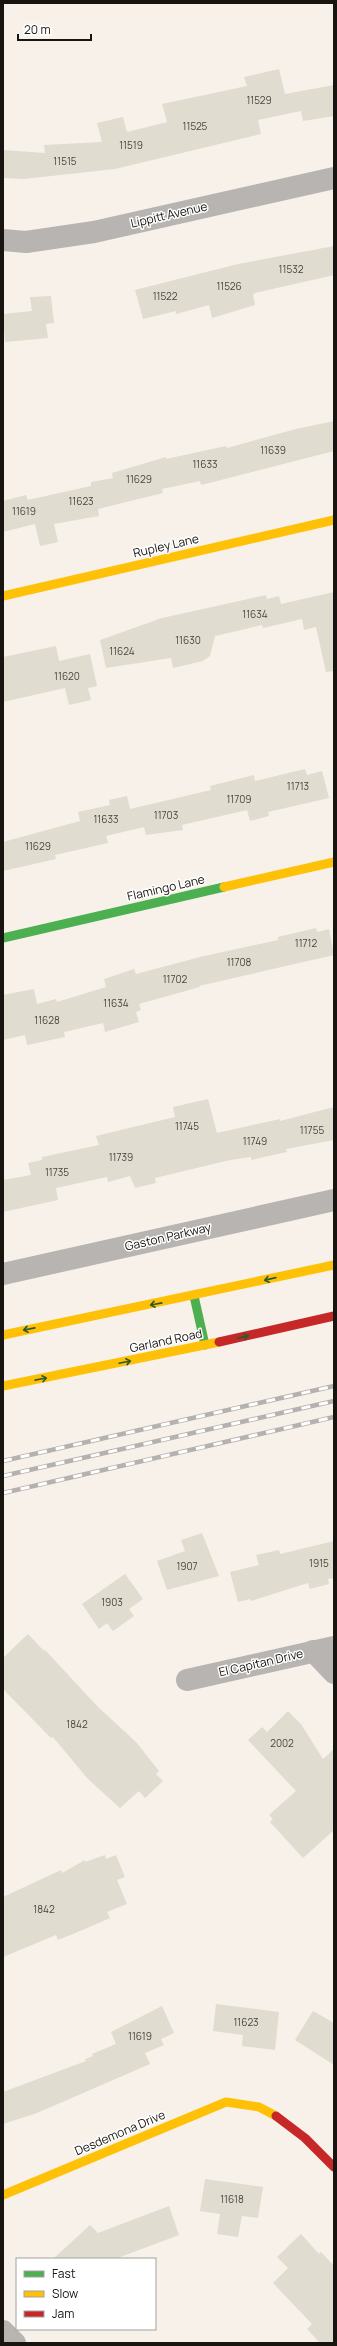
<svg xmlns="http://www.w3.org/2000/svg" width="337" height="2346" viewBox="0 0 337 2346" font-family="Manrope,sans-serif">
  <rect width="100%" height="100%" fill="#f7f1ea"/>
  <!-- building -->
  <g fill="#e0dcd0">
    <path d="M279,69L285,94L334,85V116L303,121L301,111L258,120L261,134L115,169L24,179L3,178V150L45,153L44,145L102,142L97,123L123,117L127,132L167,122L162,104L247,86L244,77Z"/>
    <path d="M334,246V275L255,293L253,295L255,305L212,318L209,305L176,314V311L143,319L135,290L238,264Z"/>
    <path d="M51,296L54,323L46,324L48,338L5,342L3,314L32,311L30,297Z"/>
    <path d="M334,421V451L221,480L201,485L200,481L162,489L163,493L98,509L99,516L54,524L58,542L40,546L35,524L3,532V501L26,495L28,500L91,486V482L113,478L112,473L166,457V459L226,446L227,448L296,429Z"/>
    <path d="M334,592V671L326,672L316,627L304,630L302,619L263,628L262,625L215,636L210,656L203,661L173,668L171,658L106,668L100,640L162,618L266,595L267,599L279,596L281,604Z"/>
    <path d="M56,646L59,661L90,654L97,686L88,688L91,700L69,705L65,688L3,702V657Z"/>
    <path d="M305,769L307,775L322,771L329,798L268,812L269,816L250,821L247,810L182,825L183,830L146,835L144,827L106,836L108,843L55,855L56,859L3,871V842L80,821L78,812L110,805L109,800L127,796L130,809L211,790L210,786L254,775L255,781Z"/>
    <path d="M316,928L317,932L329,929L334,955L199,986L200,987L139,1004L141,1010L136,1012L139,1022L105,1032L103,1023L64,1032L65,1037L27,1045L25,1035L3,1040V995L34,989L37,1004L56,999L57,1002L106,987L104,979L134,969L136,974L200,957L278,940V937Z"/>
    <path d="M208,1099L217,1133L280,1119V1121L334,1107V1140L286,1149L287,1152L251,1160V1157L230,1160L155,1178L156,1183L135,1188L130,1176L108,1182L107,1177L56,1188L58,1200L3,1212V1180L31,1175L28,1163L42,1160V1157L99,1145L96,1136L175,1117L173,1107Z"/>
    <path d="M202,1533L219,1576L167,1590L157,1561L185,1551L181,1540Z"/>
    <path d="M334,1541V1578L328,1579L329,1584L310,1589L308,1583L251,1601L250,1599L238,1602L230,1572L259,1565L256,1555L279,1550L280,1554Z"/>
    <path d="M125,1574L143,1599L129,1609L134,1616L113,1631L107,1623L99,1629L82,1604Z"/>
    <path d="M28,1634L44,1651L45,1650L98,1707L136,1742L159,1771L156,1774L163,1781L145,1798L139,1791L120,1808L88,1779L53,1737L51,1738L3,1689V1658Z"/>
    <path d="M288,1711L301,1724L323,1759L334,1749V1830L303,1858L270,1822L273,1819L269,1815L296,1791L248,1740L262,1727L267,1732Z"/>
    <path d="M105,1855L106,1859L116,1855L125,1877L117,1880L127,1904L107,1912L110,1918L85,1929L58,1940L56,1935L3,1957V1897L61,1870L62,1873L85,1860V1862Z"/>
    <path d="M216,2004L279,2012L275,2050L242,2046L243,2035L213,2031Z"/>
    <path d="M162,2006L174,2033L161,2039L164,2045L145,2053L150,2064L37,2113L3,2124V2092L86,2061L85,2059L93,2056L92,2054L116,2044L111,2032Z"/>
    <path d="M313,2011L334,2023V2065L295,2040Z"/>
    <path d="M205,2179L263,2187L258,2218L242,2216L238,2237L217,2234L220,2214L200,2211Z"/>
    <path d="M169,2206L179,2235L115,2259H53L90,2225L98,2233Z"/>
    <path d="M301,2234L319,2254L321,2252L334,2266V2343H320L307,2329L312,2324L273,2283L288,2268L277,2257Z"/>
  </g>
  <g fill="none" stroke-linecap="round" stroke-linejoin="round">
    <!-- street -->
    <g stroke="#b7b4b2" stroke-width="22">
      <path d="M3,240L26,242L94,232L334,178"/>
      <path d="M3,1274L334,1200"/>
      <path d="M313,1651L334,1673"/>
      <path d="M187,1680L334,1647"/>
      <path d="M3,2331L15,2343"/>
    </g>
    <!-- fast -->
    <g stroke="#4caf50" stroke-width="9">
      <path d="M3,938L224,887"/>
      <path d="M194,1296L205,1345"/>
    </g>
    <!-- slow -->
    <g stroke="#ffc107" stroke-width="9">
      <path d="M3,596L334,520"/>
      <path d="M224,887L334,862"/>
      <path d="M3,1335L334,1265"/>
      <path d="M3,1386L219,1342"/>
      <path d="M3,2195L226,2102L259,2107L276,2116"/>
    </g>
    <!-- jam -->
    <g stroke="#c62828" stroke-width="9">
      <path d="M219,1342L334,1316"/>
      <path d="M276,2116L305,2138L334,2167"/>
    </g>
    <defs>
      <g id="rail">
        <path d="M3,1461L334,1386"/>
        <path d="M3,1476L334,1401"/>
        <path d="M3,1493L334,1417"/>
      </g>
    </defs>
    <!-- rail casing -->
    <use href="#rail" stroke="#b6b1ae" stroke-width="4.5"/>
    <!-- rail -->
    <use href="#rail" stroke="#fff" stroke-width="3" stroke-dasharray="9" stroke-linecap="butt"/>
  </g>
  <!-- one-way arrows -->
  <defs><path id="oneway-shaft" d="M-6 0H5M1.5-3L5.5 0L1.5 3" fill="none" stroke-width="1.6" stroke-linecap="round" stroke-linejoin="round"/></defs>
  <g stroke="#2f5a2d">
    <use href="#oneway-shaft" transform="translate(270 1279) rotate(167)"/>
    <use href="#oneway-shaft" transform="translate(156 1304) rotate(169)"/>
    <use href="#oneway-shaft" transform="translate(29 1329) rotate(169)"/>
    <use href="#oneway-shaft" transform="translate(243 1337) rotate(-13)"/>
    <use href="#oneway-shaft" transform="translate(125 1362) rotate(-12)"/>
    <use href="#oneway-shaft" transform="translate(41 1379) rotate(-11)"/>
  </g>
  <g text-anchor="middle" stroke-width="3" stroke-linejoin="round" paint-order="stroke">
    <!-- number labels -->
    <g font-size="10" fill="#4a4640">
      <text x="259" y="104">11529</text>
      <text x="195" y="130">11525</text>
      <text x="131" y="149">11519</text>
      <text x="65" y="165">11515</text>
      <text x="291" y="273">11532</text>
      <text x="229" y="290">11526</text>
      <text x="165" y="300">11522</text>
      <text x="273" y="454">11639</text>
      <text x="205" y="468">11633</text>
      <text x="139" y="483">11629</text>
      <text x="81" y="505">11623</text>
      <text x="24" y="515">11619</text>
      <text x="255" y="618">11634</text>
      <text x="188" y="644">11630</text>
      <text x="122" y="655">11624</text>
      <text x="67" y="680">11620</text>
      <text x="298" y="790">11713</text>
      <text x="239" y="803">11709</text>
      <text x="166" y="819">11703</text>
      <text x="106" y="823">11633</text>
      <text x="38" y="850">11629</text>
      <text x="306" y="947">11712</text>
      <text x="239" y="966">11708</text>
      <text x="175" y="983">11702</text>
      <text x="116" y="1007">11634</text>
      <text x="47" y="1024">11628</text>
      <text x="187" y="1130">11745</text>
      <text x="312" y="1134">11755</text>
      <text x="255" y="1145">11749</text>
      <text x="121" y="1161">11739</text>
      <text x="57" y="1176">11735</text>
      <text x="319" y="1567">1915</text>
      <text x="187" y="1570">1907</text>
      <text x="112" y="1606">1903</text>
      <text x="77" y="1728">1842</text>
      <text x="282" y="1747">2002</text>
      <text x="44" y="1913">1842</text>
      <text x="246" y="2026">11623</text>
      <text x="140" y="2040">11619</text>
      <text x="232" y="2203">11618</text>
    </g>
    <!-- street labels -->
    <g font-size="12" fill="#181410" stroke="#fff">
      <text transform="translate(169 215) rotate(-13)" y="4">Lippitt Avenue</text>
      <text transform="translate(166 546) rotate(-13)" y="4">Rupley Lane</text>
      <text transform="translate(166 888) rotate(-13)" y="4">Flamingo Lane</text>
      <text transform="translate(168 1237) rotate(-13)" y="4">Gaston Parkway</text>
      <text transform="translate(166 1341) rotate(-12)" y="4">Garland Road</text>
      <text transform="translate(261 1663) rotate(-13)" y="4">El Capitan Drive</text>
      <text transform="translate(120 2133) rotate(-23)" y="4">Desdemona Drive</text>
    </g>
  </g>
  <!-- border -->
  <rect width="337" height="2346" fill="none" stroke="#181410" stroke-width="8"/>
  <!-- legend -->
  <rect x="16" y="2258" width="140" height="72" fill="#ffffff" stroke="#a3a19f"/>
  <rect x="24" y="2271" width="20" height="6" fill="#4caf50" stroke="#a3a19f"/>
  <text x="52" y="2278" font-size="12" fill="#181410">Fast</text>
  <rect x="24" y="2291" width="20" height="6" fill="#ffc107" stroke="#a3a19f"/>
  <text x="52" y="2298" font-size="12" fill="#181410">Slow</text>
  <rect x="24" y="2311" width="20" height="6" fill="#c62828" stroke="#a3a19f"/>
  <text x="52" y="2318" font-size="12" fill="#181410">Jam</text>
  <!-- scale -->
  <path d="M18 34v6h73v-6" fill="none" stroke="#181410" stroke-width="2"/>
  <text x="24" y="34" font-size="12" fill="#181410" stroke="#ffffff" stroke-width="3" paint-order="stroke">20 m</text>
</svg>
